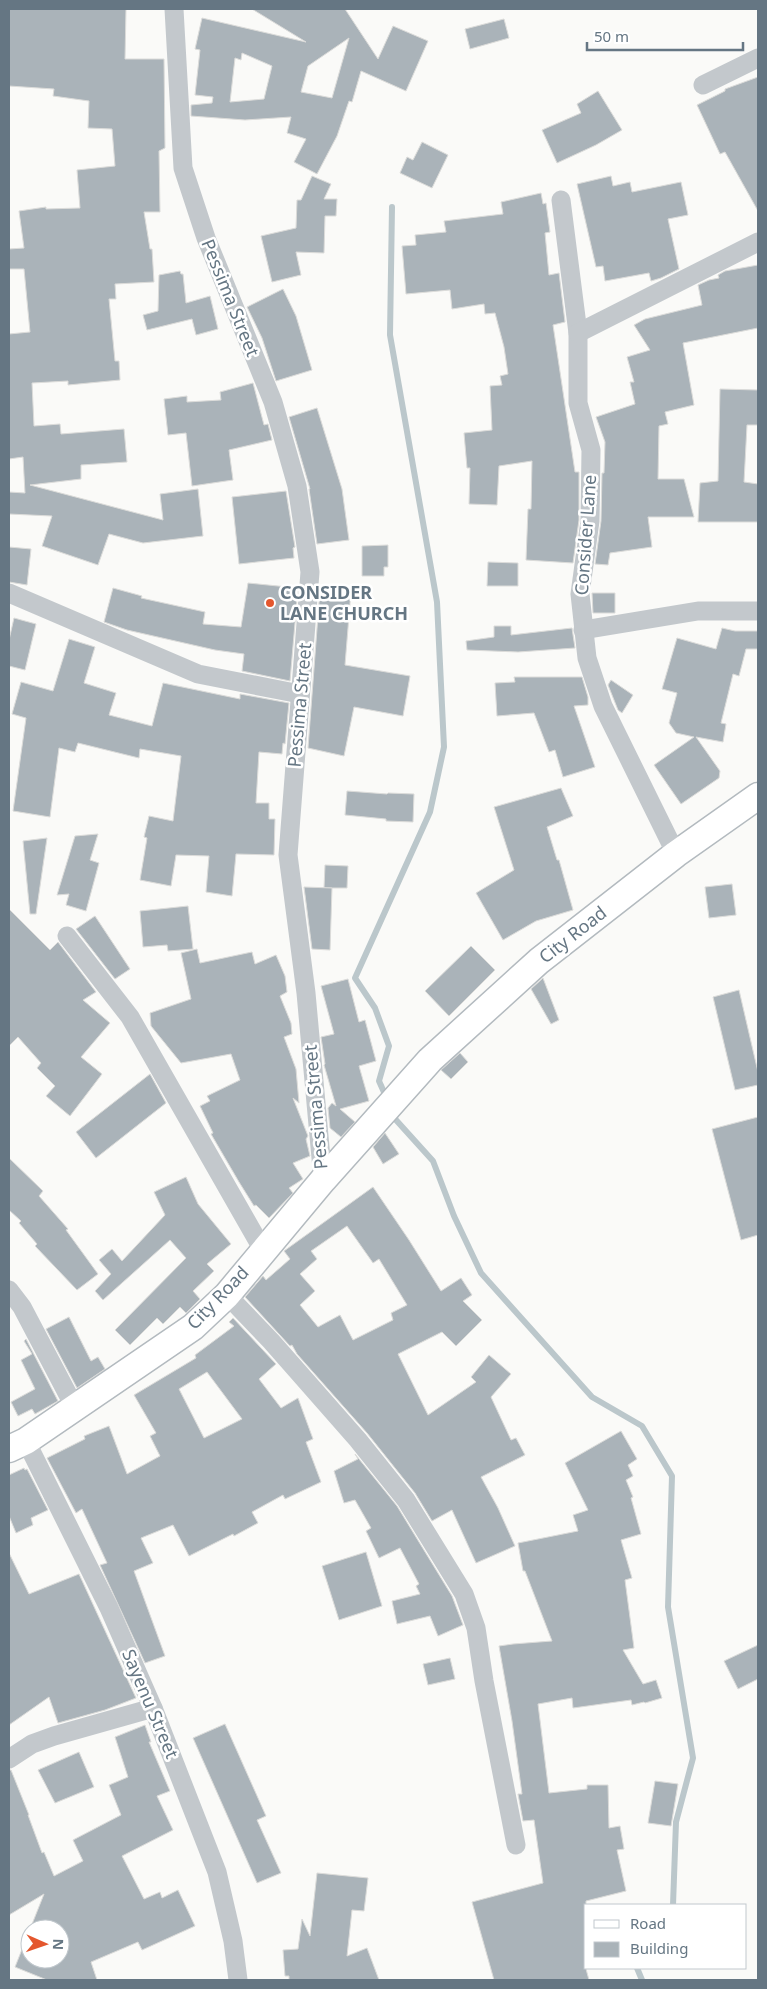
<svg xmlns="http://www.w3.org/2000/svg" width="767" height="1989" viewBox="0 0 767 1989" font-family="'Noto Sans',sans-serif">
  <rect width="100%" height="100%" fill="#fafaf8"/>
  <g fill="none" stroke-linecap="round" stroke-linejoin="round">
    <!-- stream -->
    <g stroke="#bbc7cb" stroke-width="6">
      <path d="M387,1099L379,1081L389,1046L375,1008L355,978L430,812L444,747L437,602L390,335L392,207"/>
      <path d="M392,1111L396,1120L433,1161L454,1216L481,1273L592,1397L642,1426L672,1476L668,1607L693,1758L676,1822L673,1905"/>
      <path d="M637,1968L642,1980"/>
    </g>
  </g>
  <!-- building -->
  <g fill="#aab3b9" stroke="#dcdcda" fill-rule="evenodd">
    <path d="M9,9H126L125,59H164L165,148L159,151L160,212H144L150,249H152L154,282L115,284L116,299H109L115,361H119L120,380L68,385V381L32,383L34,426L60,424L61,434L124,429L127,462L81,465V479L30,485L163,520L160,494L198,489L203,536L143,543L109,534L98,565L42,546L52,516L9,514V492L25,493L23,457L9,459V334L30,332L24,269H9V249L24,248L19,211L46,207V209L80,208L77,170L115,166L112,129L88,128L89,101L53,96L54,89L9,86Z"/>
    <path d="M252,9H345L378,59L393,26L428,41L406,91L361,71L352,102L349,101L337,136L317,174L294,162L306,139L287,133L291,117L245,120L191,116V105L212,103L213,97L195,95L200,50L195,49L202,18L306,42ZM349,38L332,98L301,92L308,66ZM242,53L272,66L264,99L230,102L235,58L241,60Z"/>
    <path d="M504,19L509,38L470,49L465,29Z"/>
    <path d="M758,77V211L725,152L720,154L697,105L725,91V89Z"/>
    <path d="M598,91L622,130L596,145L557,163L542,130L581,113L577,104Z"/>
    <path d="M422,142L448,155L432,188L400,173L407,157L413,160Z"/>
    <path d="M312,176L331,184L324,199H337L336,216H325L324,253L296,252L301,275L272,282L261,236L296,228L297,200H301Z"/>
    <path d="M611,176L613,186L630,182L632,192L681,182L688,215L668,219L679,269L661,278L651,281L649,273L605,281L603,266L596,267L577,184Z"/>
    <path d="M541,193L543,204L546,203L550,232L545,233L549,275L559,273L565,322L553,325L575,472H579V520L573,563L526,560L528,509H531L532,461L499,466L497,505L469,504L470,468H467L464,433L492,430L490,386L502,385L500,376L508,374L504,347L495,313L485,314L484,304L452,309L450,290L406,294L402,246L416,245L415,235L446,232L444,221L503,214L501,202Z"/>
    <path d="M758,265V328L683,343L694,405L665,412L668,424L659,426L658,479H684L694,517H648L652,547L610,553L608,565L595,564L601,521L602,473H604L605,442L596,417L635,404L630,382H634L627,357L650,350L634,325L645,319L702,305L698,285L709,280L719,278L718,275L725,271Z"/>
    <path d="M180,271L181,274H183L186,303L210,296L218,329L196,335L192,319L147,330L143,315L158,311L159,275Z"/>
    <path d="M283,289L296,316L312,370L276,381L262,338L247,307Z"/>
    <path d="M253,383L264,425L268,424L272,440L229,450L233,480L192,486L186,433L168,435L164,399L187,396V402L221,400L220,392Z"/>
    <path d="M720,389L758,390V425H747L744,482L758,484V522H698L700,483L718,481Z"/>
    <path d="M317,408L342,489L349,540L317,544L309,489H310L289,417Z"/>
    <path d="M286,491L295,547L293,548L294,558L239,564L232,497Z"/>
    <path d="M388,545V567H384V576H362V546Z"/>
    <path d="M9,547L31,549L27,585L9,582Z"/>
    <path d="M488,562L518,563V586H487Z"/>
    <path d="M248,583L298,588L290,681L242,671L244,654L215,650L127,630L104,622L113,588L142,596L141,598L205,612L203,624L241,627Z"/>
    <path d="M320,589L351,591L345,665L410,676L403,716L354,707L344,756L308,748Z"/>
    <path d="M592,593H615V613H593Z"/>
    <path d="M14,618L36,624L25,670L9,666V640Z"/>
    <path d="M494,626H511V635L572,628L575,648L518,652L467,650L466,641L494,637Z"/>
    <path d="M722,628L735,631H758V649H746L739,676L733,674L721,723L726,724L723,742L696,737L720,771L719,778L681,804L654,765L694,737L676,733L669,723L677,693L662,689L677,638L716,649Z"/>
    <path d="M69,639L95,647L84,683L116,693L109,715L152,726L163,683L240,699V694L289,703L285,744L283,743L282,754L259,752L256,803H269V819H275L274,855L236,854L232,896L206,892L209,856L176,855L171,886L140,880L147,838L144,837L149,816L173,821L181,756L140,749L139,758L78,743L75,752L59,748L50,817L13,811L26,718L12,714L21,682L53,691Z"/>
    <path d="M514,677H582L588,697V705L574,706L595,767L563,777L555,750L549,752L534,713L497,716L495,683L515,682Z"/>
    <path d="M611,680L633,695L622,713L618,710L608,685Z"/>
    <path d="M561,788L573,816L547,827L557,860H559L573,910L536,921L503,940L476,893L514,870L494,807Z"/>
    <path d="M347,791L387,794L388,793L414,794L413,822L386,821V819L345,815Z"/>
    <path d="M98,834L90,860L99,863L86,911L66,905L69,894L57,895L75,836Z"/>
    <path d="M47,838L36,914H30L23,841Z"/>
    <path d="M325,865L348,866L347,888H324Z"/>
    <path d="M732,884L736,915L709,918L705,887Z"/>
    <path d="M304,887L332,888L330,950L312,949Z"/>
    <path d="M188,906L193,949L168,951L167,945L143,947L140,911Z"/>
    <path d="M9,909L50,950L58,942L96,992L83,1000L110,1023L81,1057L102,1074L70,1116L46,1096L55,1086L37,1068L41,1063L18,1037L9,1046Z"/>
    <path d="M95,916L130,969L115,979L76,929Z"/>
    <path d="M471,946L495,970L449,1016L425,991Z"/>
    <path d="M197,949L200,963L252,952L255,964L276,955L285,976L287,992L280,996L291,1023L292,1034L284,1037L296,1069L299,1103L293,1098L308,1136L306,1139L310,1156L293,1163L303,1179L289,1188L293,1193L269,1218L256,1205L254,1206L239,1182L211,1134L213,1133L200,1106L210,1101L207,1096L240,1080L231,1054L181,1063L151,1026L150,1013L191,999L181,953Z"/>
    <path d="M543,978L559,1020L551,1024L531,989Z"/>
    <path d="M348,979L359,1022L365,1020L376,1061L359,1066L369,1101L340,1109L355,1122L341,1137L330,1128L328,1108L332,1103L336,1106L324,1065L325,1064L321,1037L334,1034L321,986Z"/>
    <path d="M739,990L758,1072V1085L735,1090L713,997Z"/>
    <path d="M460,1053L468,1062L451,1079L441,1070Z"/>
    <path d="M150,1074L166,1103L96,1158L76,1132Z"/>
    <path d="M758,1117V1235L741,1240L712,1129Z"/>
    <path d="M385,1133L399,1154L383,1164L373,1147Z"/>
    <path d="M9,1158L43,1191L39,1196L68,1229L66,1230L98,1274L77,1290L35,1246L37,1244L19,1223L21,1221L9,1210Z"/>
    <path d="M186,1177L198,1204L231,1244L207,1264L214,1271L193,1291L200,1299L186,1313L180,1307L163,1324L157,1318L130,1345L115,1330L186,1258L170,1240L103,1300L95,1291L111,1274L99,1260L112,1249L122,1261L165,1215L154,1192Z"/>
    <path d="M373,1187L409,1240L441,1291L461,1278L472,1295L463,1301L482,1320L456,1346L442,1332L398,1354L428,1415L476,1382L471,1377L489,1355L511,1374L491,1397L511,1440L516,1438L525,1455L481,1477L498,1508L515,1546L476,1563L452,1510L432,1521L415,1493L367,1433L297,1354L292,1345L290,1346L245,1297L263,1276L266,1280L290,1259L284,1251ZM347,1226L373,1263L379,1259L407,1305L391,1313L393,1320L353,1340L340,1315L318,1327L300,1305L315,1291L300,1274L317,1259L311,1251Z"/>
    <path d="M69,1317L91,1361L98,1357L105,1369L77,1388L46,1329Z"/>
    <path d="M233,1318L276,1364L259,1379L281,1408L298,1398L313,1439L306,1442L321,1482L285,1499L283,1495L252,1512L258,1523L234,1536L233,1534L189,1556L173,1525L141,1538L153,1563L134,1571L165,1656L145,1663L100,1565L107,1563L82,1509L76,1513L47,1458L85,1439L84,1436L109,1426L127,1474L160,1456L150,1436L156,1433L134,1395L196,1358L195,1355L234,1326L229,1322ZM207,1372L242,1419L204,1438L179,1389Z"/>
    <path d="M26,1339L58,1401L35,1414L32,1409L18,1416L11,1402L35,1389L21,1360L32,1354L24,1341Z"/>
    <path d="M621,1431L637,1459L628,1465L633,1476L626,1480L633,1497L631,1498L641,1534L621,1540L632,1578L625,1580L634,1648L623,1650L643,1684L656,1680L662,1698L645,1703L644,1702L632,1705L631,1700L573,1708L572,1698L538,1704L549,1793L587,1789V1785H608L609,1828L620,1826L624,1849L617,1850L626,1891L586,1901V1969L589,1980H494L472,1902L543,1883L534,1820L523,1821L518,1794H522L512,1721L499,1646L513,1644L552,1641L525,1571H523L518,1543L578,1531L573,1515L588,1510L565,1463Z"/>
    <path d="M355,1454L397,1506L452,1596L463,1625L438,1636L430,1616L397,1624L392,1601L420,1594L416,1586L419,1584L400,1548L379,1558L366,1531L371,1528L355,1500L344,1503L334,1471L358,1459Z"/>
    <path d="M24,1468L25,1470L27,1469L48,1510L31,1518L33,1525L16,1533L9,1516V1475Z"/>
    <path d="M366,1552L382,1606L339,1620L322,1566Z"/>
    <path d="M9,1553L29,1594L79,1574L136,1698L105,1710L58,1723L49,1697L9,1725Z"/>
    <path d="M758,1645V1679L738,1689L724,1661Z"/>
    <path d="M450,1658L455,1679L428,1685L423,1664Z"/>
    <path d="M225,1724L266,1816L257,1820L281,1873L257,1883L193,1738Z"/>
    <path d="M145,1725L151,1742H149L170,1791L157,1796L173,1830L122,1856L144,1899L160,1892L162,1898L178,1890L195,1926L142,1950L138,1942L91,1962L97,1980H47L15,1967L44,1894L9,1915V1770H11L29,1815H28L42,1853L44,1852L54,1876L83,1861L73,1840L121,1815L109,1785L128,1777L115,1737ZM30,1929H60V1959H30Z"/>
    <path d="M79,1752L94,1787L55,1803L38,1770Z"/>
    <path d="M655,1781L678,1784L671,1826L648,1823Z"/>
    <path d="M317,1873L368,1878L364,1911L352,1910L347,1956L367,1948L379,1980H289V1976H285L283,1950L298,1949L302,1919L310,1936Z"/>
  </g>
  <g fill="none" stroke-linecap="round" stroke-linejoin="round">
    <defs>
      <path id="secondary" d="M9,1449L26,1441L193,1327L227,1295L323,1180L430,1060L539,961L676,854L758,796"/>
    </defs>
    <!-- secondary casing -->
    <use href="#secondary" stroke="#b3babf" stroke-width="29"/>
    <!-- minor -->
    <g stroke="#c3c8cc" stroke-width="19">
      <path d="M174,9L183,168L206,238L273,402L297,486L310,572L288,855L306,993L323,1180"/>
      <path d="M703,85L758,58"/>
      <path d="M561,200L578,333V403L591,450L590,521L580,594L587,658L603,706L676,854"/>
      <path d="M578,333L758,242"/>
      <path d="M9,593L198,674L300,694"/>
      <path d="M583,630L698,611H758"/>
      <path d="M67,936L130,1017L263,1250"/>
      <path d="M9,1290L22,1307L75,1408"/>
      <path d="M227,1295L271,1341L358,1440L406,1500L464,1594L476,1628L484,1681L516,1845"/>
      <path d="M26,1441L109,1608L153,1708L217,1872L233,1941L238,1980"/>
      <path d="M9,1759L32,1744L54,1736L153,1708"/>
    </g>
    <!-- secondary -->
    <use href="#secondary" stroke="#fff" stroke-width="26"/>
  </g>
  <!-- markers -->
  <circle fill="#e4572e" stroke="#fff" stroke-width="2" cx="270" cy="603" r="5"/>
  <g text-anchor="middle" stroke-width="5" stroke-linejoin="round" paint-order="stroke">
    <!-- street labels -->
    <g font-size="18" fill="#657683" stroke="#fff">
      <text transform="translate(230 298) rotate(68)" y="6">Pessima Street</text>
      <text transform="translate(586 535) rotate(-86)" y="6">Consider Lane</text>
      <text transform="translate(300 705) rotate(-85)" y="6">Pessima Street</text>
      <text transform="translate(573 935) rotate(-38)" y="6">City Road</text>
      <text transform="translate(316 1107) rotate(-95)" y="6">Pessima Street</text>
      <text transform="translate(218 1298) rotate(-46)" y="6">City Road</text>
      <text transform="translate(150 1704) rotate(67)" y="6">Sayenu Street</text>
    </g>
    <!-- poi labels -->
    <g font-size="18" font-weight="bold" fill="#657683" stroke="#fff" text-anchor="start">
      <text x="280" y="599">CONSIDER<tspan x="280" dy="21">LANE CHURCH</tspan></text>
    </g>
  </g>
  <!-- border -->
  <rect width="767" height="1989" fill="none" stroke="#657683" stroke-width="20"/>
  <!-- legend -->
  <rect x="584" y="1904" width="162" height="65" fill="#ffffff" stroke="#c1c8cd"/>
  <rect x="594" y="1920" width="25" height="8" fill="#ffffff" stroke="#c1c8cd"/>
  <text x="630" y="1929" font-size="15" fill="#657683">Road</text>
  <rect x="594" y="1942" width="25" height="15" fill="#aab3b9" stroke="#c1c8cd"/>
  <text x="630" y="1954" font-size="15" fill="#657683">Building</text>
  <!-- north arrow -->
  <g transform="translate(45 1944) rotate(92)"><circle r="24" fill="#ffffff" stroke="#c1c8cd"/>
  <path d="M0-4L9 19L0 12L-9 19Z" fill="#e4572e"/>
  <text y="-8" font-size="14" font-weight="bold" text-anchor="middle" fill="#657683">N</text>
  </g>
  <!-- scale -->
  <path d="M587 42v8h156v-8" fill="none" stroke="#657683" stroke-width="2.5"/>
  <text x="594" y="42" font-size="15" fill="#657683" stroke="#ffffff" stroke-width="4" paint-order="stroke">50 m</text>
</svg>
